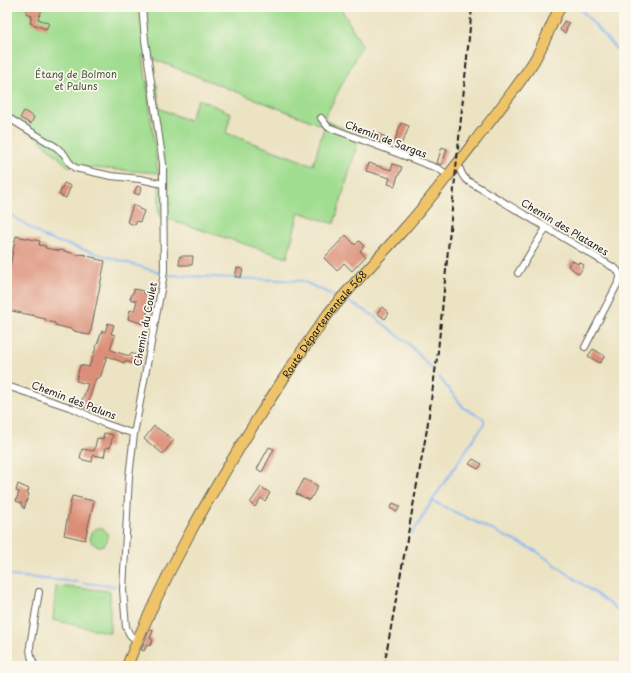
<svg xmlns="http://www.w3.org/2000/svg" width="631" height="673" viewBox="0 0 631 673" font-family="'Playpen Sans',sans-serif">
  <rect width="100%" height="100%" fill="#fbf7ec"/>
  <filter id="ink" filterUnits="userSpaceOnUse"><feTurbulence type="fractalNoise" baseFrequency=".025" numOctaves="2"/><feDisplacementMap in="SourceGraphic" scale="8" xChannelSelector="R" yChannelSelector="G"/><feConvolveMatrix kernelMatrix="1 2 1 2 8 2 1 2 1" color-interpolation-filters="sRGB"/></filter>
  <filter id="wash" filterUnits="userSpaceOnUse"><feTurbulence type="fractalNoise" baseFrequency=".012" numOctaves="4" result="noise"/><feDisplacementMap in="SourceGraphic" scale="16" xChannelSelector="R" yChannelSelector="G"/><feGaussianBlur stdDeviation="0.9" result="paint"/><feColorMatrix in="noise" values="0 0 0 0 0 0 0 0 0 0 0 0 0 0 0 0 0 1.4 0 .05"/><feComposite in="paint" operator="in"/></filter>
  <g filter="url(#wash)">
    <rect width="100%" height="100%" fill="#ece3c3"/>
    <!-- green -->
    <g fill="#a1dd90" stroke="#5e7c56">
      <path d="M7,7H340L362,45L321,125L143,55L158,173L68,166L7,111Z"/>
      <path d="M148,81L157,84L159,108L189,121L198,99L231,113L226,133L313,165L326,121L360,135L334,224L299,212L287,258L159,216V179L161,165Z"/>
      <circle cx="99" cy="537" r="9"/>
      <path d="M56,586L110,591V633L53,620Z"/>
    </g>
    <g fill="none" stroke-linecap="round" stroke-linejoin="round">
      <!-- stream -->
      <g stroke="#87b7f2" stroke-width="2">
        <path d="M579,7L624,58"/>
        <path d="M7,212L46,238L161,273"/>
        <path d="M167,275L302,281L335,296"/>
        <path d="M346,300L371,314L409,344L432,369"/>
        <path d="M439,377L464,408L484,419V425L477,434L432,501L536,551L624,614"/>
        <path d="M412,534L432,501"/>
        <path d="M7,575L12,576L78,582"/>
        <path d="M83,583L115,586"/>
      </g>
    </g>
    <g id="blocks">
      <!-- building -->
      <g fill="#db8e77">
        <path d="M28,7H43L38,19L49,23L46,29L30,23L32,16L26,13Z"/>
        <path d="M564,21L569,23L565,33L560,30Z"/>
        <path d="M24,111L34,117L31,124L20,118Z"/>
        <path d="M401,123L409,126L405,137H404L401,145L394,143Z"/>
        <path d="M374,132L386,137L384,143L371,139Z"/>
        <path d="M442,147L447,149L442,165L437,163Z"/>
        <path d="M368,163L391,170L393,164L402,167L399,175H398L395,186L388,184L390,178L366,171Z"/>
        <path d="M64,183L71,186L66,198L59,195Z"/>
        <path d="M137,186L142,188L139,195L134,193Z"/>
        <path d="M133,205L140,208L139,209L144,211L140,222L137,221L135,225L127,222Z"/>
        <path d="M346,235L355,245L359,241L364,246L360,251L366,256L352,271L344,263L337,271L324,258Z"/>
        <path d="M16,236L40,241L39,245L46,246L45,248L60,251V250L79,255L80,254L87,255L86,256L96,258V259L105,261L90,335L83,334V333L74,331V330L55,325V323L46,321V319L36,317V316L7,310V281Z"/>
        <path d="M180,256H193L192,265H179Z"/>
        <path d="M571,260L578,264L579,262L584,265L579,274L568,266Z"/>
        <path d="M237,268L243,269L241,277H235Z"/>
        <path d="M134,289L143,291V293L152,295L148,313L147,312L144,324L128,319L130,310L134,311L137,301L130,299L133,292H134Z"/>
        <path d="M382,307L389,313L385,319L377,313Z"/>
        <path d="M108,323L114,325L111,334L115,335L110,349L116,352L130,356L131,353L142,357L139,366L125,361L124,363L107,356L101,375L99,378H96L88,403L98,408L96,412L80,406L88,384L76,381L80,365L89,367L102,331L105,332Z"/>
        <path d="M593,349L605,356L600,363L588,356Z"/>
        <path d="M154,426L174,440L163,454L144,439Z"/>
        <path d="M104,433L113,435L110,448L106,447L104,457L93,455L92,462L80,459L82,449L94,451L97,438L103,439Z"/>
        <path d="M269,447L274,449L262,472L257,469Z"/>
        <path d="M473,459L482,464L478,469L469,464Z"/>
        <path d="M304,479L318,486L310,500L296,494Z"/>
        <path d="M18,484L29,489L27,493L29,494L24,509L21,503L16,501L19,492L16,491Z"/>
        <path d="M261,487L270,493L265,501L261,498L255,507L250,503Z"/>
        <path d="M72,496L94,501L85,540L64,535Z"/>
        <path d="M393,503L400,506L397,512L390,508Z"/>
        <path d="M150,629L153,631L150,638L153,640L150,646L147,645L144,651L141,650Z"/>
      </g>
    </g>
  </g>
  <g filter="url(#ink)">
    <use href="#blocks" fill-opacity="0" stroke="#656256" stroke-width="1"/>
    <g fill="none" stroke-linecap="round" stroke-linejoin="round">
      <defs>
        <g id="minor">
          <path d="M7,117L56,147L64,154L69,162L75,168L111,176L140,179L163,184"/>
          <path d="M321,118L328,127L439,169L448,175"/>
          <path d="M457,164C462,170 460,176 468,181L616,269C620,273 621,276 619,281L585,347"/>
          <path d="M518,273L546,228"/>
          <path d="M7,386L75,409L103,423L134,434"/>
          <path d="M137,641L130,635L126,627L123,590L129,477L134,434L163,279L164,270L163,176V164L145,40L142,7"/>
          <path d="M35,666C31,659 30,653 30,646L39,592"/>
        </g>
        <g id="primary">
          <path id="s1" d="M127,666C162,577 210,494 261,413C283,380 304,346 328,314C352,284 380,257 405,228C430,200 452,170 475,141C495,115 516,89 534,61C544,44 551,25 560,7"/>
        </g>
      </defs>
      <!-- minor casing -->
      <use href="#minor" stroke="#656256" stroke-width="8"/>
      <!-- primary casing -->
      <use href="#primary" stroke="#656256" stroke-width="12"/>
      <!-- minor -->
      <use href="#minor" stroke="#fff" stroke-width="6"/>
      <!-- primary -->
      <use href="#primary" stroke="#efc469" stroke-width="10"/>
      <!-- rail -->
      <path stroke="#1c1c1c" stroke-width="2" stroke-dasharray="6 3" stroke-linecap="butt" d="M384,666L427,429L438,351L472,7"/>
    </g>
  </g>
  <g text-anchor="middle" stroke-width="3.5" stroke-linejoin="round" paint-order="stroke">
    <!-- park labels -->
    <g font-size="10" fill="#44563f" stroke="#fbf7ec">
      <text x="76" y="78">Étang de Bolmon<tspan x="76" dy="12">et Paluns</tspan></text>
    </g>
    <!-- street labels -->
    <g font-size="10" fill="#1c1c1c" stroke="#fbf7ec">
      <text transform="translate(386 139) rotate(21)" y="4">Chemin de Sargas</text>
      <text transform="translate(565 227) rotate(31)" y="4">Chemin des Platanes</text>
      <text transform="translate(145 324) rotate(-79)" y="4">Chemin du Coulet</text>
      <text dy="4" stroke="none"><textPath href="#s1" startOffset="396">Route Départementale 568</textPath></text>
      <text transform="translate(74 400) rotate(21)" y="4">Chemin des Paluns</text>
    </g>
  </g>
  <!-- margin -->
  <rect width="631" height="673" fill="none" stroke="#fbf7ec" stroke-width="24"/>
</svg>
